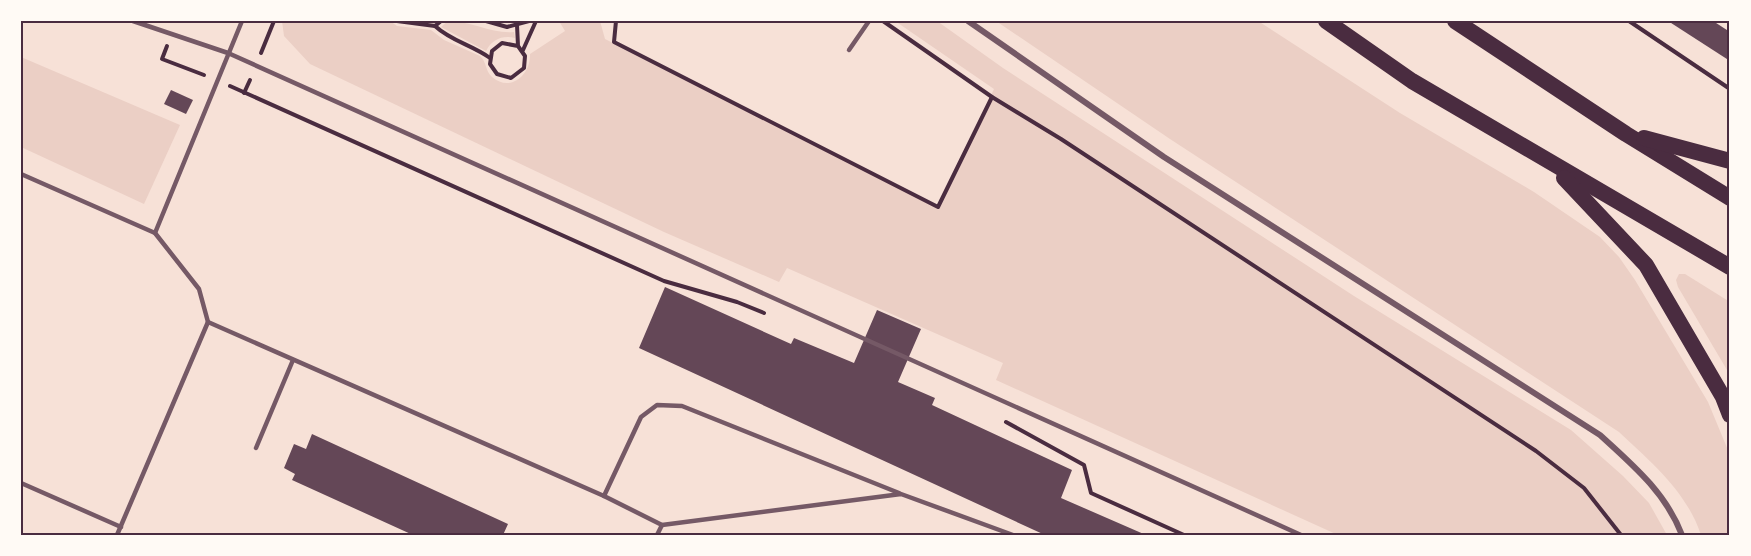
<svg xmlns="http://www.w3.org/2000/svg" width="1751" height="556" viewBox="0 0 1751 556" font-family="Inter,sans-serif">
  <rect width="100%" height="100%" fill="#f7e1d7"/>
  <!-- green -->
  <g fill="#ebcfc5">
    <path d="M282,21H390L397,26L431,30L444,40L480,56C487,62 485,71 492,77C511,93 531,74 530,54L565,31L559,21H600L605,39L938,207L994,89L895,21H937L1003,68L1354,296L1571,430L1623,476L1649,503L1667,535H1338L996,380L1003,363L787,268L779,282L664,232L310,64L284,36Z"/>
    <path d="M448,21C471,21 492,34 514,32L515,38C503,35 492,39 486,51L441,27Z"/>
    <path d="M996,21H1258L1400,113L1534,192L1600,237L1619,257L1635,280L1708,402L1730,455V535H1701C1687,492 1651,462 1619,432L1170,139Z"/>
    <path d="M21,57L180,125L144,204L21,147Z"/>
    <path d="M1679,274H1685L1730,302V375L1678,287L1676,280Z"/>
  </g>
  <!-- building -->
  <g fill="#644757">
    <path d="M1668,21H1713L1730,32V61Z"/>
    <path d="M171,90L193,100L186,114L164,104Z"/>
    <path d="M665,287L791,344L794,338L854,363L877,310L921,329L898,382L935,398L932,405L1072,470L1061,498L1146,535H1045L639,348Z"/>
    <path d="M312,434L508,524L503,535H413L292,480L295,474L284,468L294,444L306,449Z"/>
  </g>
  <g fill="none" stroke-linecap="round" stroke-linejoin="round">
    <!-- path -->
    <g stroke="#4a2c40" stroke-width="4">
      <path d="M397,21L435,26L441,21"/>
      <path d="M486,21L507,27L529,21"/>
      <path d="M616,21L614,42L938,207L992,97"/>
      <path d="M883,21L992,97L1061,139L1536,451L1584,488L1621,535"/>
      <path d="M1629,21L1730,89"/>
      <path d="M517,25L518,46L525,56L524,68L511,78L497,74L490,64L492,51L502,43L518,46"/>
      <path d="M435,26C451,41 472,45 490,58"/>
      <path d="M167,46L162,59L204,75"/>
      <path d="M523,50L536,21"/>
      <path d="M261,53L274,21"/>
      <path d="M230,86L664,281L737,302L764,313"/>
      <path d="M244,93L250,80"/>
      <path d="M1006,422L1084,465L1091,493L1184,535"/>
    </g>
    <!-- service -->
    <g stroke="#755966" stroke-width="4.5">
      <path d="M133,21L228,53L1301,535"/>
      <path d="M849,50L869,21"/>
      <path d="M21,174L155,233L199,289L208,322L117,535"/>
      <path d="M155,233L242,21"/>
      <path d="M208,322L604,496L662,525L901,494L1013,535"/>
      <path d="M256,448L293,360"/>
      <path d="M21,483L121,527"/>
      <path d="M604,496L641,417L657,405L682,406L899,493"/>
      <path d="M657,535L662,525"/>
    </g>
    <!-- minor -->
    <path stroke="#755966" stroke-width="6" d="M968,21L1164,157L1600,435C1633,465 1666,493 1682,535"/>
    <!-- trunk -->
    <g stroke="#4a2c40" stroke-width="16">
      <path d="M1326,21L1412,81L1730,267"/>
      <path d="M1455,21L1626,134L1730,198"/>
      <path d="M1644,138L1730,161"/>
      <path d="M1564,178L1646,265L1723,397L1730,415"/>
    </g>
  </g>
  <!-- border -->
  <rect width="1751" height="556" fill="none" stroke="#fffaf5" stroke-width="45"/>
  <rect x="22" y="22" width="1706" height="512" fill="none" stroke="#4a2c40" stroke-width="2"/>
</svg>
